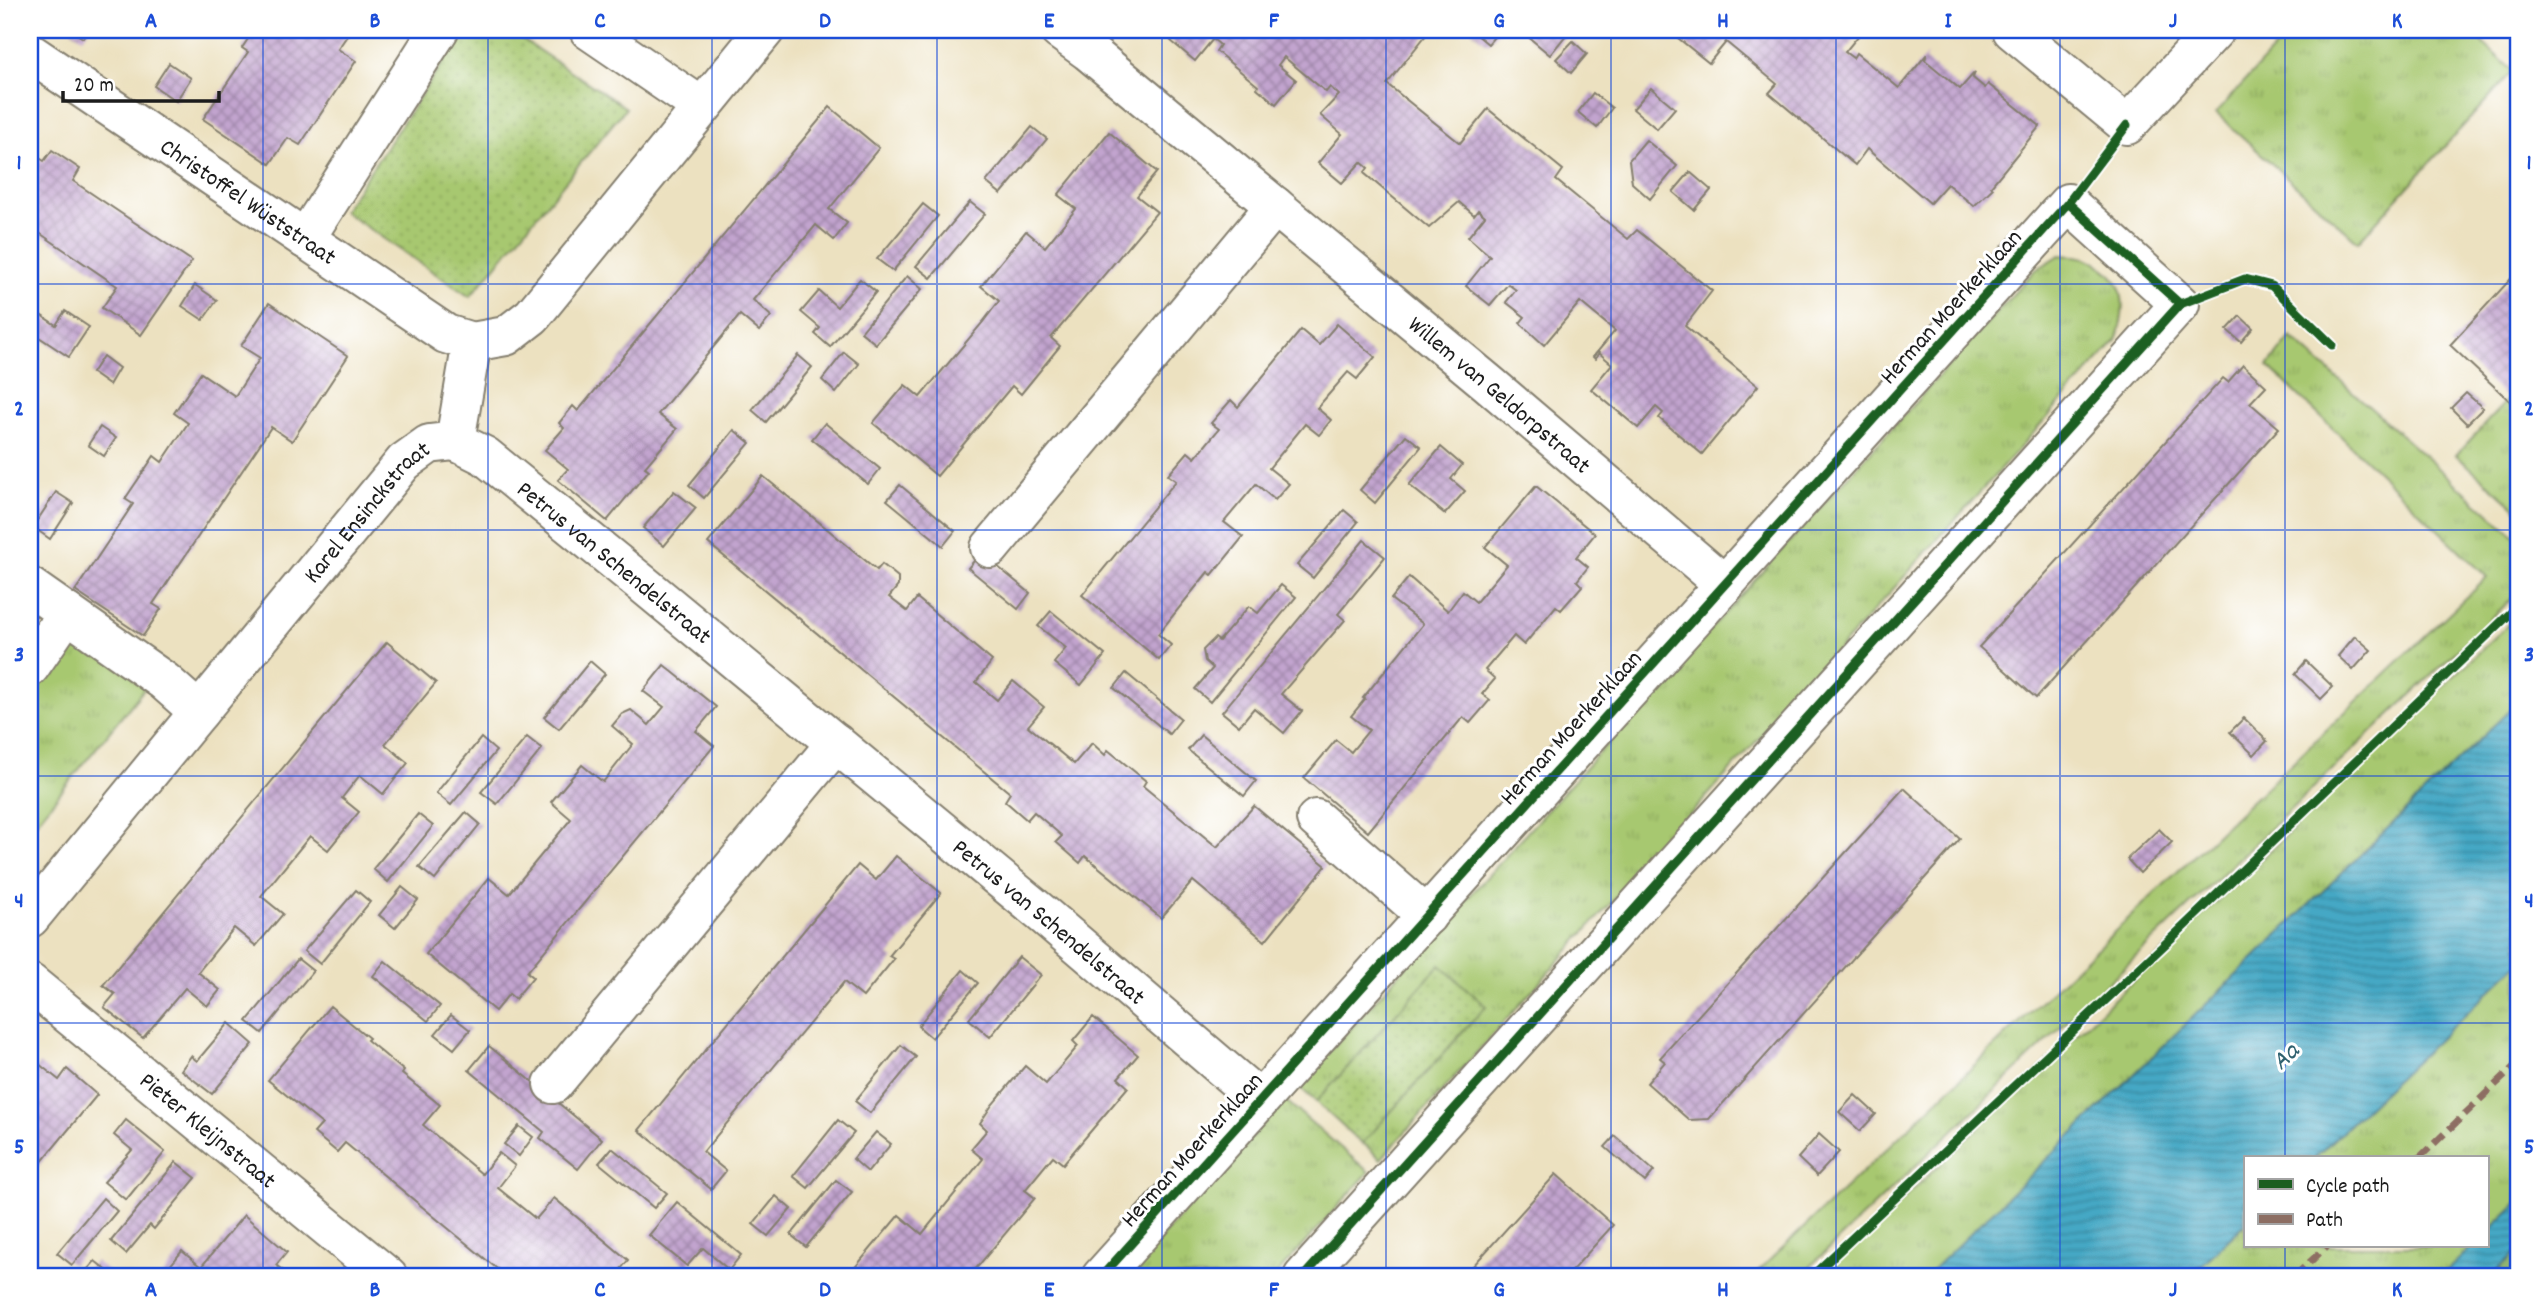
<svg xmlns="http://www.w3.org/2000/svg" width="2548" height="1307" viewBox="0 0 2548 1307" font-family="Dekko,sans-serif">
  <defs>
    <pattern id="grass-tufts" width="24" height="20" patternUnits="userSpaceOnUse" patternTransform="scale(1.75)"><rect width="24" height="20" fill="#a7c870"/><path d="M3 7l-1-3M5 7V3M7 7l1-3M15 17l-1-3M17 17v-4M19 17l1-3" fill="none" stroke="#8fab60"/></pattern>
    <pattern id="forest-crowns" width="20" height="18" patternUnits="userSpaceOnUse" patternTransform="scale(1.75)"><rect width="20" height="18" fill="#85ac62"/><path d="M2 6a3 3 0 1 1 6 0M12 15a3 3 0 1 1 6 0" fill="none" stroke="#6c8b50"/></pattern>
    <pattern id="park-dots" width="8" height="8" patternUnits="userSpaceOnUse" patternTransform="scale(1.75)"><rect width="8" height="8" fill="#a7c870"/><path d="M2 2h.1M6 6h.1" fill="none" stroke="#8fab60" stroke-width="1.8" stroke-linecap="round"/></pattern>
    <pattern id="water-rules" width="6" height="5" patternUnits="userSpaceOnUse" patternTransform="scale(1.75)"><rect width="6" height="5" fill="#45a8c5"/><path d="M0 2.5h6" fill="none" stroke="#39889f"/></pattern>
    <pattern id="building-cross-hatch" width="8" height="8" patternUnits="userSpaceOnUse" patternTransform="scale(1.75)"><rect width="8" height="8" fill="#c2a4cf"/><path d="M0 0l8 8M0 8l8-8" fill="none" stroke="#9d85a7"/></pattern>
  </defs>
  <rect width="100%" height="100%" fill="#fff"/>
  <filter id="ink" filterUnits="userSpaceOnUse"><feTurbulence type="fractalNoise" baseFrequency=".0143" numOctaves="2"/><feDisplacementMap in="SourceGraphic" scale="14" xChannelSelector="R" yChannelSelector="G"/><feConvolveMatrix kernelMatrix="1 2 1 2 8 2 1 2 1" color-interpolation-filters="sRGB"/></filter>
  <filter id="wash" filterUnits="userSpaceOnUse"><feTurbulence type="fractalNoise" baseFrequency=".00686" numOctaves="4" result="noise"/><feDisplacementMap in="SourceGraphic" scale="28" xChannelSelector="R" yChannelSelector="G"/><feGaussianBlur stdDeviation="1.57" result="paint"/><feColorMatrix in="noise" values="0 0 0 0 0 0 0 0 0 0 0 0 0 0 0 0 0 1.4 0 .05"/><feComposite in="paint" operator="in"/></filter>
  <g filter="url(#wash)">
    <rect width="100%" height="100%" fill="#ece1c0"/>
    <!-- grass -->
    <g fill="url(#grass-tufts)" stroke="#627246" stroke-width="2">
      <path d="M2291,30H2469L2513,71L2358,242L2216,113Z"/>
      <path d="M2060,255C2069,256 2080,255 2087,259C2127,275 2128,305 2116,341L1381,1159L1298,1086L2034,271Z"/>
      <path d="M2291,337L2518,539V593L1799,1277H1752L2487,577L2268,366Z"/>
      <path d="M2508,399L2514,405L2518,401V510L2456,455Z"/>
      <path d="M2518,615V702L1925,1277H1821Z"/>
      <path d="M87,641L149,683L30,830V690L54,653Z"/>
      <path d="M2518,964V1203L2487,1233V1158H2314Z"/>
      <path d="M1285,1100L1369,1172L1274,1277H1126Z"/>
      <path d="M2245,1224V1246H2473L2440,1277H2189Z"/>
    </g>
    <!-- forest -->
    <path fill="url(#forest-crowns)" stroke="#50643f" stroke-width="2" d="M2518,1251V1277H2491Z"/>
    <!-- park -->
    <g fill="url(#park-dots)" stroke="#627246" stroke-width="2">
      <path d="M465,30H508L626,108L470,297L343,211Z"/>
      <path d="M1440,965L1486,1006L1362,1144L1316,1102Z"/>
    </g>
    <!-- water -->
    <g fill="url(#water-rules)" stroke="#306270" stroke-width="2">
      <path d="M2518,702V964L2314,1158H2245V1224L2189,1277H1925Z"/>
      <path d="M2518,1203V1251L2491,1277H2440L2473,1246H2487V1233Z"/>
    </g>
    <g id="blocks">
      <!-- building -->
      <g fill="url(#building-cross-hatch)">
        <path d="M70,30H89L83,38Z"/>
        <path d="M254,30H351L338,49L356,61L300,145L288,138L270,164L203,119L248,52L242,48Z"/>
        <path d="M1181,30H1430L1387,84L1460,143L1488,109L1563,170L1556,180L1628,239L1637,230L1712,291L1685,326L1758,386L1702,454L1659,418L1663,413L1656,407L1638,428L1591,389L1612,364L1599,353L1595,359L1593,357L1615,331L1580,302L1544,345L1520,323L1525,317L1506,302L1516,290L1508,284L1490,305L1466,286L1490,256L1468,237L1485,216L1478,210L1474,215L1459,202L1429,228L1364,173L1368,168L1361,162L1342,183L1318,163L1342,134L1320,115L1339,95L1330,87L1326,92L1284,57L1278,65L1296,80L1276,104L1257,88L1258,86L1216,51L1220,45L1213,39L1195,61L1171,41Z"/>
        <path d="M1471,30H1500L1488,44Z"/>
        <path d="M1530,30H1570L1550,55L1526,35Z"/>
        <path d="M1668,30H1863L1845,52L1853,58L1856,53L1899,88L1927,54L1925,60L1960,89L1975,72L1973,78L1985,88L1988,84L2040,126L1991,186L1993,188L1974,206L1947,184L1930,203L1867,149L1855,165L1769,93L1777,84L1726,42L1709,63Z"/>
        <path d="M1573,41L1587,54L1571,73L1556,59Z"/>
        <path d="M169,63L191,78L176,101L154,86Z"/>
        <path d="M1651,88L1675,108L1657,129L1633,109Z"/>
        <path d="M1593,93L1612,108L1597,128L1578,112Z"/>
        <path d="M830,107L879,148L829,209L847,223L834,240L816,225L753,300L771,316L759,331L740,315L658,414L677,429L645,467L649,470L607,521L558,480L568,469L545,450L564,428L559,423L573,406L578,411Z"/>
        <path d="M1032,127L1047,139L1001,194L986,182Z"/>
        <path d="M1109,132L1157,172L1137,196L1157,212L1051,338L1060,346L1021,394L1012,386L937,476L873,423L905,385L920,397L983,322L999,301L981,286L1026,231L1045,247L1076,209L1058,195Z"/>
        <path d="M1646,140L1677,166L1650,199L1632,183L1629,160Z"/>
        <path d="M52,150L80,169L73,181L192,261L141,335L102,308L117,286L38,232L30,243V152L44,161Z"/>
        <path d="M1690,172L1711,190L1694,210L1673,192Z"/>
        <path d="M970,202L985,214L931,278L916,266Z"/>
        <path d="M923,204L938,216L893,271L877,259Z"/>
        <path d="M2518,271V401L2514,405L2450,345Z"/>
        <path d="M907,276L922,289L876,344L861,332Z"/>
        <path d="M860,279L876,292L830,347L815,334L820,328L801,312L819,291L837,307Z"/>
        <path d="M195,285L217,300L203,320L182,306Z"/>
        <path d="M269,303L348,356L292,441L271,427L262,441L153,604L161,609L143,636L75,591L133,504L125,499L154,456L162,462L188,423L174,413L201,373L235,396L260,358L241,346Z"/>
        <path d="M30,308L56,325L65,311L89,327L69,357L30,331Z"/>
        <path d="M2240,316L2253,328L2241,342L2227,330Z"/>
        <path d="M1337,324L1375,357L1357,379L1348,372L1317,408L1331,420L1319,435L1305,424L1269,468L1289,484L1275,500L1256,484L1224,522L1243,537L1212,575L1208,572L1158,634L1171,645L1159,660L1082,595L1176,481L1168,475L1188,452L1195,458L1219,429L1211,423L1231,400L1238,407L1301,330L1319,345Z"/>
        <path d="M844,352L859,364L836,393L822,380Z"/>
        <path d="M798,355L812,367L766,422L752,410Z"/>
        <path d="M103,356L119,368L109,385L92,373Z"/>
        <path d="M2243,365L2266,386L2250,403L2279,428L2036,698L1979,647L2223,378L2228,382Z"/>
        <path d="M2466,393L2483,408L2467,424L2451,408Z"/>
        <path d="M825,423L880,469L868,484L812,439Z"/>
        <path d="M100,427L116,438L104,456L88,445Z"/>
        <path d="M734,430L750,443L704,498L689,485Z"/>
        <path d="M1406,435L1421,447L1375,503L1360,490Z"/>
        <path d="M1441,447L1462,465L1451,479L1465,491L1445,514L1409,485Z"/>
        <path d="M763,476L877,570L882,564L898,577V586L889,597L907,611L917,598L992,661L976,682L997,700L1013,681L1044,707L1028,726L1074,764L1092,743L1105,755L1108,750L1146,781L1143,786L1217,847L1254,806L1326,866L1265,941L1193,881L1161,918L1085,856L1080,863L1056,842L1062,836L1034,812L1027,820L1005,801L1010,793L708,543Z"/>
        <path d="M900,485L955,531L943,546L887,500Z"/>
        <path d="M1536,486L1595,534L1576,557L1588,567L1577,581L1582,586L1561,610L1556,606L1524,645L1514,636L1485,670L1495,679L1482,694L1490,700L1470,723L1463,717L1368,832L1304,778L1336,740L1351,752L1369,730L1351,716L1365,699L1363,698L1423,624L1391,599L1409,577L1448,611L1463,591L1476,602L1507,565L1485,547Z"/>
        <path d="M674,491L696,508L664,546L643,528Z"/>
        <path d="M56,492L73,503L50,539L33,527Z"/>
        <path d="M1344,510L1358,522L1313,578L1297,565Z"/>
        <path d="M1364,540L1385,557L1338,614L1345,620L1281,694L1302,711L1284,733L1254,708L1239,726L1222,712Z"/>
        <path d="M981,553L1030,593L1018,609L968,568Z"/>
        <path d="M1281,585L1296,597L1210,702L1195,689L1213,668L1205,661L1203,650L1215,638L1219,641L1249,606L1258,613Z"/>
        <path d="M1051,611L1105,655L1081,685L1054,663L1066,648L1038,626Z"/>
        <path d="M2355,636L2371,650L2353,670L2338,656Z"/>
        <path d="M387,642L436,683L385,744L408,763L383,794L360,775L342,798L359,812L328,850L310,836L261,896L283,914L256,946L234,928L198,972L220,990L207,1006L185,988L143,1038L104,1007L115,994L103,985Z"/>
        <path d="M590,661L605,674L559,729L544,717Z"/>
        <path d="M2306,661L2333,687L2321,699L2295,674Z"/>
        <path d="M664,665L716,707L696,731L714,746L527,972L533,977L515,999L509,994L495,1011L426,954L489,878L509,894L571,819L551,802L582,765L603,782L633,744L612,726L622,714L631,710L649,725L664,707L643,691Z"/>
        <path d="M1126,673L1181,719L1169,734L1114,688Z"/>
        <path d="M2244,718L2267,741L2254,755L2230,732Z"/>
        <path d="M1201,735L1256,781L1244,796L1188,750Z"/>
        <path d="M527,737L542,749L497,804L481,792Z"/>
        <path d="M481,738L496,751L451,805L436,793Z"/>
        <path d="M1904,788L1960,839L1709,1119L1689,1120L1647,1083L1665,1062L1660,1058Z"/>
        <path d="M466,812L480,824L435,880L419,867Z"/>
        <path d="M418,814L433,826L388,882L373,869Z"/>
        <path d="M2159,829L2172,842L2140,873L2127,859Z"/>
        <path d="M896,856L941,893L889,956L894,959L863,997L844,982L703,1152L726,1171L711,1189L639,1130L858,865L876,880Z"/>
        <path d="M402,887L418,900L395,928L379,915Z"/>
        <path d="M356,890L370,902L320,964L304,951Z"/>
        <path d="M1019,957L1041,975L990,1037L969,1019Z"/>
        <path d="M298,959L313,971L262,1033L247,1021Z"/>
        <path d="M385,961L440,1006L428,1021L373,976Z"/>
        <path d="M963,970L978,983L932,1038L918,1026Z"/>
        <path d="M330,1006L369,1038L367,1040L404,1071L402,1074L440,1105L423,1125L482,1174L499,1153L515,1166L498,1188L536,1219L554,1198L628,1260L615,1277H507L345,1143L337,1152L314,1133L322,1124L268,1080Z"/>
        <path d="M451,1015L470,1030L454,1049L435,1034Z"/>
        <path d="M1093,1017L1138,1055L1118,1078L1128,1087L1063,1164L1053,1156L1025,1190L1035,1198L969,1277H847L899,1215L922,1234L983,1159L971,1149L987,1130L980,1123L992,1105L1025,1066L1046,1084L1078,1046L1073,1041Z"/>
        <path d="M229,1023L253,1044L212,1094L181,1070L191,1056L197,1061Z"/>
        <path d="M901,1045L916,1057L870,1113L855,1101Z"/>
        <path d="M489,1046L602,1139L578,1169L540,1138L544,1132L469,1070Z"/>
        <path d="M39,1064L59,1080L67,1069L97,1095L30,1176V1075Z"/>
        <path d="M1855,1095L1876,1114L1860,1131L1839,1112Z"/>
        <path d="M126,1120L165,1152L126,1200L104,1182L132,1150L114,1135Z"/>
        <path d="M838,1120L854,1133L808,1188L793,1176Z"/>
        <path d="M519,1126L533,1137L519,1156L504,1144Z"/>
        <path d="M876,1132L891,1144L868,1172L853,1159Z"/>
        <path d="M1819,1134L1839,1152L1817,1176L1798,1158Z"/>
        <path d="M1615,1136L1654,1171L1645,1182L1605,1147Z"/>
        <path d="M612,1148L667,1193L654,1208L599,1163Z"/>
        <path d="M176,1162L196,1178L154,1229L150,1225L126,1254L111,1241Z"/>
        <path d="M1556,1174L1613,1225L1566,1277H1463Z"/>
        <path d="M836,1180L852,1192L806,1247L791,1235Z"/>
        <path d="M776,1196L791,1209L768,1236L753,1224Z"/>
        <path d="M103,1198L117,1211L72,1265L57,1253Z"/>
        <path d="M677,1202L741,1255L729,1270L703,1248L687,1266L649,1235Z"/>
        <path d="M244,1215L287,1252L276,1265L291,1277H161L182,1251L201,1267Z"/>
        <path d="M95,1261L110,1273L107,1277H81Z"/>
      </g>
    </g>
  </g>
  <g filter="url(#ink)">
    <use href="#blocks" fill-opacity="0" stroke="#847e6e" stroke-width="2"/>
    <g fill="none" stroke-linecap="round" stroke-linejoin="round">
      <defs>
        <g id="minor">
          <path d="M589,30L702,107"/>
          <path id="s1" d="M1059,30L1088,51L1488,383L1725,585"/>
          <path d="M2012,30L2127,125L2215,30"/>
          <path id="s2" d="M30,53L446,334L472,342"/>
          <path d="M305,239L439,30"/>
          <path id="s3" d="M455,441L485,456L644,585L1046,917L1260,1100"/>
          <path d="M990,548L1275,206"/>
          <path d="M30,587L164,681L199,712"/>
          <path d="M30,667L67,613"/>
          <path d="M1316,819L1427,916"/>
          <path id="s4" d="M30,918L404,462L429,444L455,441L472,342L506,336L532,316L765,30"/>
          <path id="s5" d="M30,983L388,1277"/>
          <path d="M553,1084L836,743"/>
          <path d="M1101,1277L2068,203L2180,304L1303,1277"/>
        </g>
      </defs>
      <!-- minor casing -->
      <use href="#minor" stroke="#847e6e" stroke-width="42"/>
      <!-- minor -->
      <use href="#minor" stroke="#fff" stroke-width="38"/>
      <!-- quiet -->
      <g stroke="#8d6e63" stroke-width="7" stroke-dasharray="14 7" stroke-linecap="butt">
        <path d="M2419,1158L2518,1063"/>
        <path d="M2294,1277L2327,1246"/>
      </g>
      <defs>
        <g id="cycleway">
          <path d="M2068,203L2127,125"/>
          <path d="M2180,304L2245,279L2272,286L2332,345"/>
          <path d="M1101,1277L2068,203L2180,304L1303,1277"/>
          <path d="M1811,1277L2179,931L2518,606"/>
        </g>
      </defs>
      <!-- cycleway casing -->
      <use href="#cycleway" stroke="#fff" stroke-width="13"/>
      <!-- cycleway -->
      <use href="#cycleway" stroke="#1b5e20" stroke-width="9"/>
    </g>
  </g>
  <!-- grid -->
  <path fill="none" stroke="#1d4ed8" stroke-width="2" stroke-opacity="0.55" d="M263,30V1277M488,30V1277M712,30V1277M937,30V1277M1162,30V1277M1386,30V1277M1611,30V1277M1836,30V1277M2060,30V1277M2285,30V1158M30,284H2518M30,530H2518M30,776H2518M30,1023H2518M2285,1246V1277"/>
  <g text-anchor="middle" stroke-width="6" stroke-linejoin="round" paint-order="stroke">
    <!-- street labels -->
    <g font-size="24" fill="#1c1c1c" stroke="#fff">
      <text dy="8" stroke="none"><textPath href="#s2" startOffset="264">Christoffel Wüststraat</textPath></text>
      <text transform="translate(1950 306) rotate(-48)" y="8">Herman Moerkerklaan</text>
      <text dy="8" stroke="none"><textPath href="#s1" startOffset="572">Willem van Geldorpstraat</textPath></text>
      <text dy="8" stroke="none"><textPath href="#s4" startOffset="528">Karel Ensinckstraat</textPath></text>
      <text dy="8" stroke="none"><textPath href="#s3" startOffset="201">Petrus van Schendelstraat</textPath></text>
      <text transform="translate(1570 727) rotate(-48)" y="8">Herman Moerkerklaan</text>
      <text dy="8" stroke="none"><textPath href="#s3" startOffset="765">Petrus van Schendelstraat</textPath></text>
      <text dy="8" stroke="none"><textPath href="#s5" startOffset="231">Pieter Kleijnstraat</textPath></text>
      <text transform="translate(1191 1149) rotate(-48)" y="8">Herman Moerkerklaan</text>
    </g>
    <!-- water labels -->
    <g font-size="26" font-style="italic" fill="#306270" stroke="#fff">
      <text transform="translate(2284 1055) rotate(-44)" y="9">Aa</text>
    </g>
  </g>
  <!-- margin -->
  <rect width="2548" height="1307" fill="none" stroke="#fff" stroke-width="77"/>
  <!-- legend -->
  <rect x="2244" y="1156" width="245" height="91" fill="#ffffff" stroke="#a4a4a4" stroke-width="2"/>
  <rect x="2258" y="1179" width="35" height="10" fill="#1b5e20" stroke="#a4a4a4" stroke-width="2"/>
  <text x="2306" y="1192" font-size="21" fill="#1c1c1c">Cycle path</text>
  <rect x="2258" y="1214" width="35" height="10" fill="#8d6e63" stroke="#a4a4a4" stroke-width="2"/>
  <text x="2306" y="1226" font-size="21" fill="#1c1c1c">Path</text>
  <!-- scale -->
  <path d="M63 91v10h156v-10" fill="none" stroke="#1c1c1c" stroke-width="3.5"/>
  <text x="74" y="91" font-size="21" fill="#1c1c1c" stroke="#ffffff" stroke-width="5" paint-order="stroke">20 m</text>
  <rect x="38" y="38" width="2472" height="1230" fill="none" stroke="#1d4ed8" stroke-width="2.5"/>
  <g font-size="23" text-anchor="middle" font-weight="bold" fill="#1d4ed8">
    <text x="151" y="27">A</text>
    <text x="375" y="27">B</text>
    <text x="600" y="27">C</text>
    <text x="825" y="27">D</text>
    <text x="1049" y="27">E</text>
    <text x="1274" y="27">F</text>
    <text x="1499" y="27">G</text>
    <text x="1723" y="27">H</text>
    <text x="1948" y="27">I</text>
    <text x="2173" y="27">J</text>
    <text x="2397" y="27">K</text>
    <text x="19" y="169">1</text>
    <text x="2529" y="169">1</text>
    <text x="19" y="415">2</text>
    <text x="2529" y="415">2</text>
    <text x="19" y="661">3</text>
    <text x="2529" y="661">3</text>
    <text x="19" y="907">4</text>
    <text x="2529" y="907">4</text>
    <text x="19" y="1153">5</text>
    <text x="2529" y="1153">5</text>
    <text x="151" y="1296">A</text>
    <text x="375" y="1296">B</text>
    <text x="600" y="1296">C</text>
    <text x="825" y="1296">D</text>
    <text x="1049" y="1296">E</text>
    <text x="1274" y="1296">F</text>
    <text x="1499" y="1296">G</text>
    <text x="1723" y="1296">H</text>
    <text x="1948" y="1296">I</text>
    <text x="2173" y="1296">J</text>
    <text x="2397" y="1296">K</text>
  </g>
</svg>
